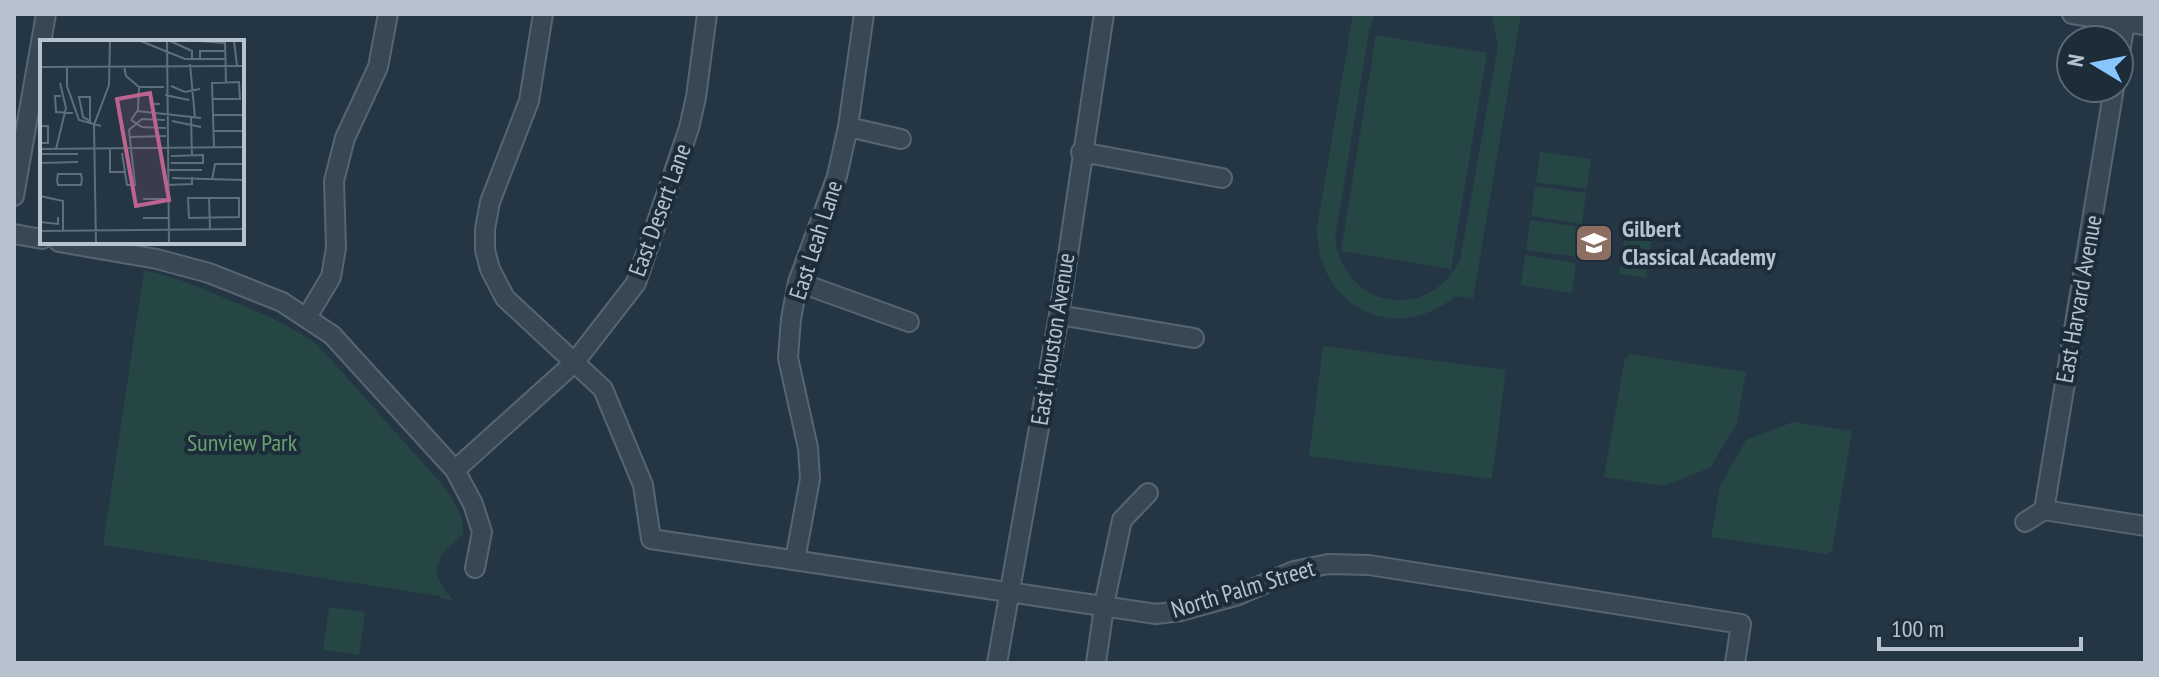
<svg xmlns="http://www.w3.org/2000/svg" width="2159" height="677" viewBox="0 0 2159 677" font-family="'PT Sans Narrow',sans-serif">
  <rect width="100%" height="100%" fill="#243644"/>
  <!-- green -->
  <g fill="#264545">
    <path d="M1353,14H1375L1369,32L1335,239C1345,309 1428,323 1460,260L1498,46L1492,14H1521L1473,299L1456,296C1393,347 1316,306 1317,227Z"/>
    <path d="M1376,35L1487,53L1451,269L1341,251Z"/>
    <path d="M1540,152L1591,159L1587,189L1536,182Z"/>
    <path d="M1535,186L1586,193L1582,224L1531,216Z"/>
    <path d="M1530,220L1581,227L1577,257L1526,250Z"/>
    <path d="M1626,226L1653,230L1646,278L1619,274Z"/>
    <path d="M1525,255L1576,263L1572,293L1521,285Z"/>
    <path d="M144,271C172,275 196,286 222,297C256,311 288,323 318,345L447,490C455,503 465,518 463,534L441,555L436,572L442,586L453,600L440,598V596L103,545Z"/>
    <path d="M1323,346L1506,370L1492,479L1309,456Z"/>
    <path d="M1630,354L1746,372L1737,423L1710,468L1663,486L1604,477L1625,358Z"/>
    <path d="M1793,422L1852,431L1832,551L1827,554L1711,537L1720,486L1746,440Z"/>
    <path d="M329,607L365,612L359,655L323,650Z"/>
  </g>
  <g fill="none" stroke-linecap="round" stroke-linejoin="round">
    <defs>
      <g id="minor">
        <path d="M543,14L529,101L490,202L485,229V250L490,269L505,298L603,389L643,485L651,539L1156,614L1181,611L1236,596L1294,571L1328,564L1369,565L1741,624L1735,663"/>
        <path d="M2072,14L2145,25"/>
        <path d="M2119,59L2125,22"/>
        <path d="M848,127L901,139"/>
        <path d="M1081,152L1222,178"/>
        <path d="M14,196L46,14"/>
        <path d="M14,234L42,239"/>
        <path d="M59,242L157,259L209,273L282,302L332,335L455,470L473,504L482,532L475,568"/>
        <path d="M798,282L909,322"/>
        <path d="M1059,315L1194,338"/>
        <path d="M307,317L331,277L336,248L334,181L345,138L378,67L388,14"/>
        <path d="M455,470L574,363L636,283L689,128L696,97L707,14"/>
        <path d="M2044,510L2114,88"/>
        <path d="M2044,510L2145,526"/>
        <path d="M2025,522L2044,510"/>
        <path d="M795,560L810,479L808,448L788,358L791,319L798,282L837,176L848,127L864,14"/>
        <path d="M997,663L1059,315L1104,14"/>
        <path d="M1096,663L1105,600L1122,520L1148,493"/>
      </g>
    </defs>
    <!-- minor casing -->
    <use href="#minor" stroke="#576571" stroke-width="22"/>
    <!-- minor -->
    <use href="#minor" stroke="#384754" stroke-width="18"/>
  </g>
  <!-- icons -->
  <defs>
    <symbol id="school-square" viewBox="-11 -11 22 22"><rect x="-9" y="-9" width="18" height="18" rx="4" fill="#8d6e63" stroke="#1d2c39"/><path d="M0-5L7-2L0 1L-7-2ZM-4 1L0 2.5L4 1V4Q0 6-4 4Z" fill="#fff"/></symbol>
  </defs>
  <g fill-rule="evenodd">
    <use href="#school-square" x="1572" y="221" width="44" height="44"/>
  </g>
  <g text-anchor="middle" stroke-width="8" stroke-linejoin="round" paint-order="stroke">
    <!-- street labels -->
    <g font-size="24" fill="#b6c2cd" stroke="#1d2c39">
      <text transform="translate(660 210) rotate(-70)" y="8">East Desert Lane</text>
      <text transform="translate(816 240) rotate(-72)" y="8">East Leah Lane</text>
      <text transform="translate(2079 299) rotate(-80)" y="8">East Harvard Avenue</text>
      <text transform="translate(1053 339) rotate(-81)" y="8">East Houston Avenue</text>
      <text transform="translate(1243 589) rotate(-17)" y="8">North Palm Street</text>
    </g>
    <!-- poi labels -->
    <g font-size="24" font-weight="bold" fill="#b6c2cd" stroke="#1d2c39" text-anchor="start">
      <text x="1622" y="237">Gilbert<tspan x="1622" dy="28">Classical Academy</tspan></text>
    </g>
    <!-- park labels -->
    <g font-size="24" fill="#6aa170" stroke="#1d2c39">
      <text x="242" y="451">Sunview Park</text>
    </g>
  </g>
  <!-- overview -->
  <g transform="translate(40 40)">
    <rect width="204" height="204" fill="#243644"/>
    <path fill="none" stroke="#5e6e7b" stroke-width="2" d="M32,0L63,1M98,0L145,19H185M127,0L129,204M128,0L152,11V19M145,0L185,3M185,0L186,43M194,0L197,26M160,19V11H185M150,24L155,78M27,26V46L39,80L61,86M84,26L86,36L99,47L98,70L91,80M0,27L204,26M131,46L145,52L160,49M99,47H124M99,55H110L112,64H120M125,55L149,60M21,56H15L16,72L33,73M39,57H50V81L43,77ZM173,59H200L199,42L172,43L174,108M97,71L161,78M173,75H204M151,78L152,115M91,80L102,87L126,88M132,81L161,87M0,86H8V103H0M174,91H204M90,97L126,96M70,108V132H86M0,109L204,107M16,109L26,68L20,43M82,113L87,145H95L89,90L102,79L125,80M0,114H38M0,123L38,122M131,123H163V115L131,116M127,130H162M132,138L203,140M17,140L18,145H41L42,139M17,140L18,134H41L42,139M172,140L175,124H204M127,145L152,144V137M0,156L23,161V190M148,158H199V177L149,178ZM169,158L170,189M103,159H128M103,178H128M0,182L18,184V177M0,191L204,189M56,204L54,85L69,45L70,0"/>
    <path fill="#bd648e" fill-opacity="0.15" stroke="#bd648e" stroke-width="4" d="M110,53L129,160L96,166L77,59Z"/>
    <rect width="204" height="204" fill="none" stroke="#b6c2cd" stroke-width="4"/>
  </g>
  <!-- border -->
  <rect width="2159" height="677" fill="none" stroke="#b6c2cd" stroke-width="32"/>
  <!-- north arrow -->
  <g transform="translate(2095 64) rotate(280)"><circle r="38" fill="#1d2c39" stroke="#5a6874" stroke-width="2"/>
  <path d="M0-6L14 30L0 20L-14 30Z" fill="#89c5ff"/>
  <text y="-12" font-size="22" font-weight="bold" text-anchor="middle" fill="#b6c2cd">N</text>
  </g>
  <!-- scale -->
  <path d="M1879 637v12h202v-12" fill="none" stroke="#b6c2cd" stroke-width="4"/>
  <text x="1891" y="637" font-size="24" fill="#b6c2cd" stroke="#1d2c39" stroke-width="6" paint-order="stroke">100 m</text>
</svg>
